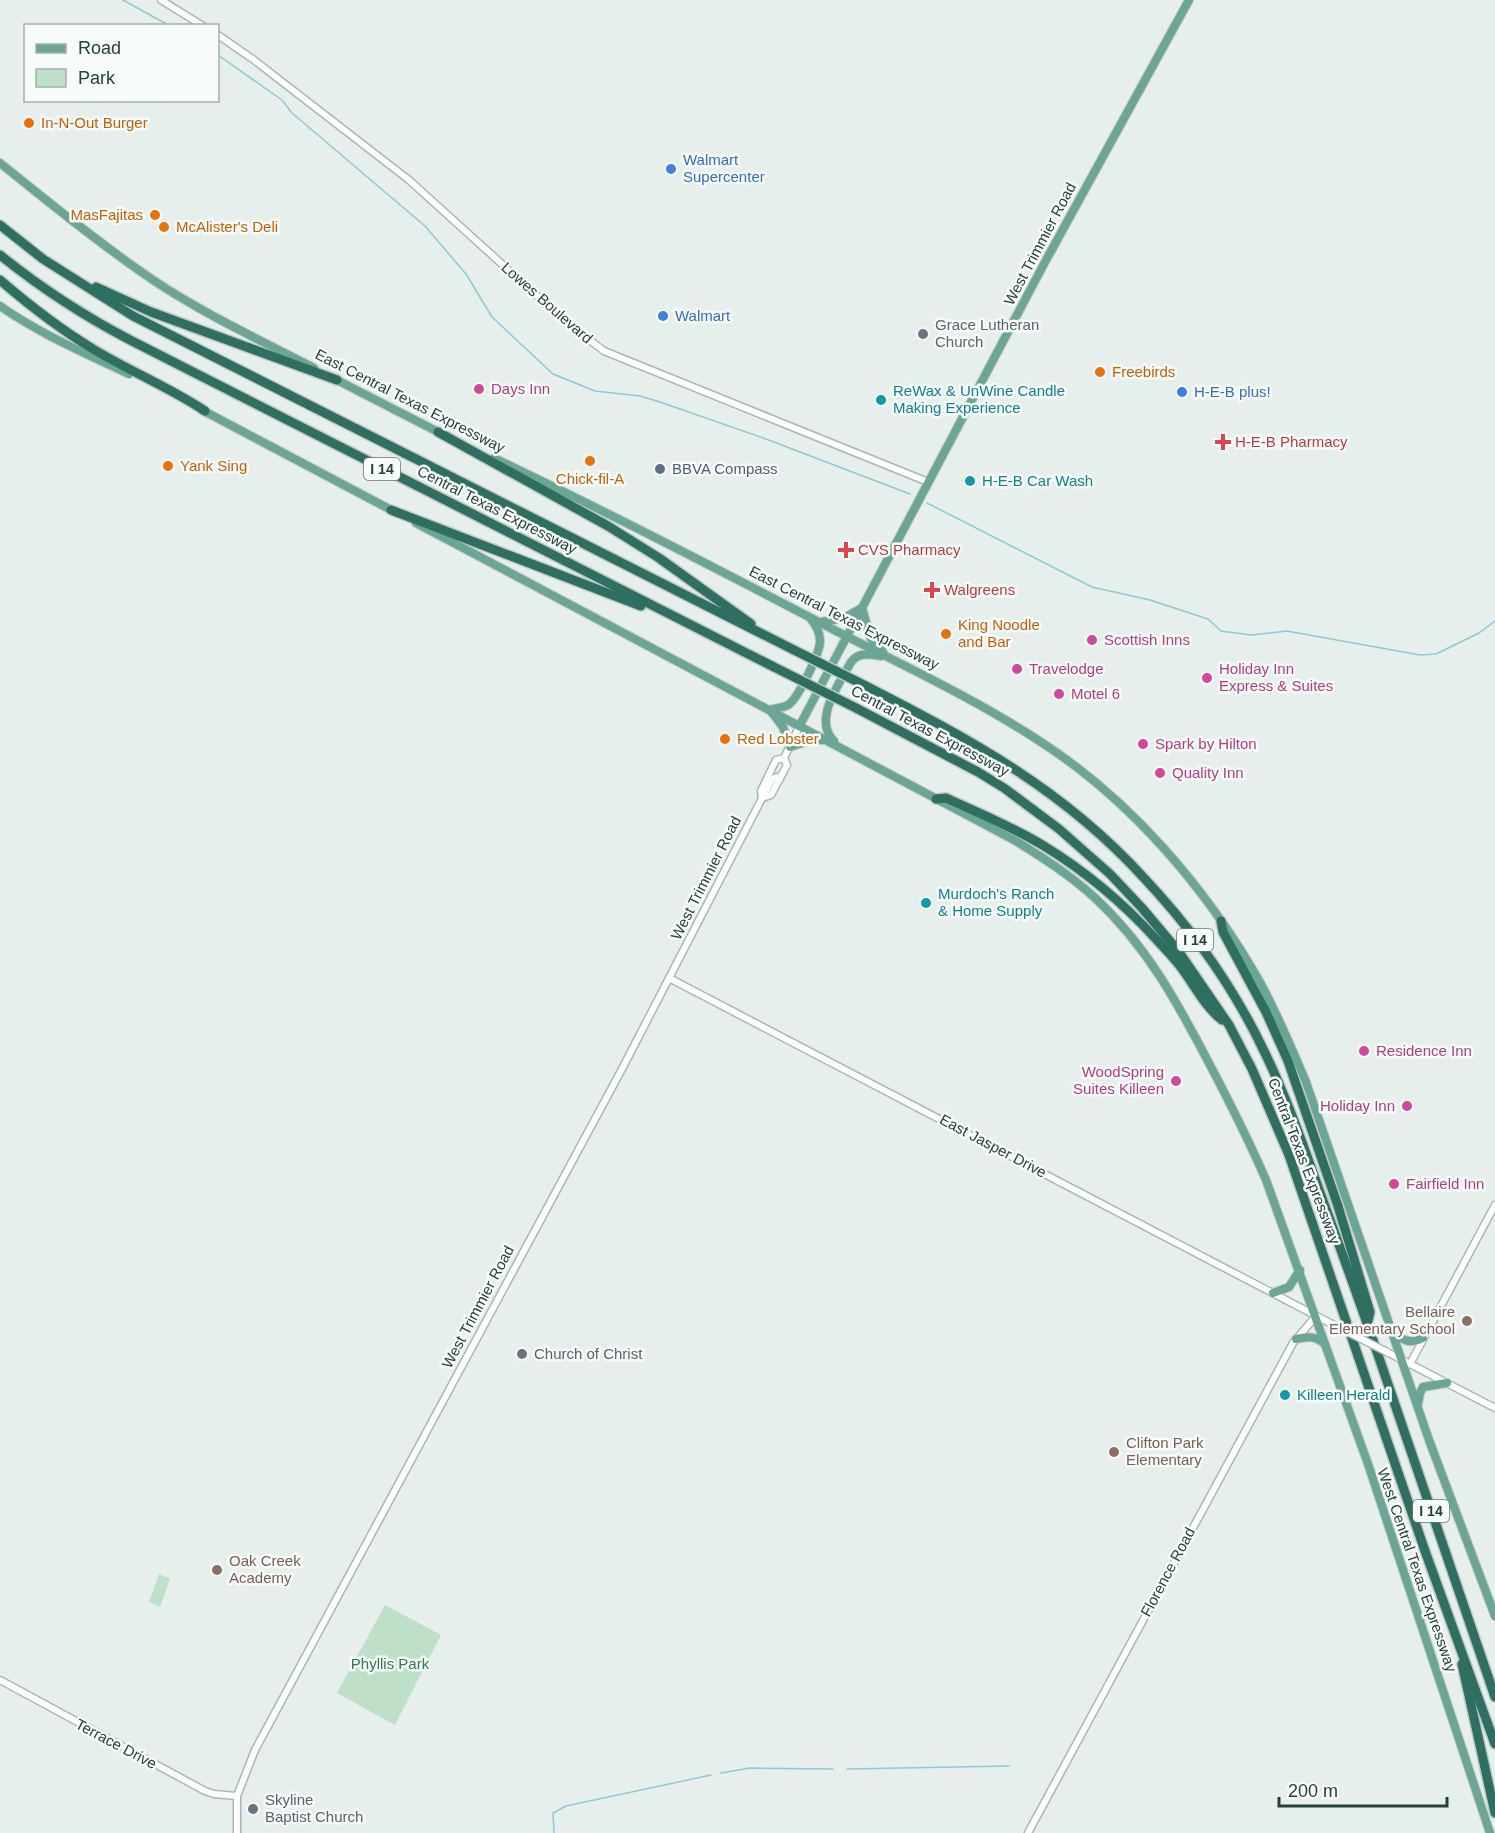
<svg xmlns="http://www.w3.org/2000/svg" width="1495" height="1833" viewBox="0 0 1495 1833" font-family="Helvetica,sans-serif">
  <rect width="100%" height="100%" fill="#e6efeb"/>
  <!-- green -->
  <g fill="#bfe0c8">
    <path d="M159,1574L170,1579L160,1607L149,1602Z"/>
    <path d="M385,1605L441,1635L395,1725L337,1693Z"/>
  </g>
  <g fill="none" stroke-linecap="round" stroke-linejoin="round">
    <!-- stream -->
    <g stroke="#8ec9d4" stroke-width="1.5">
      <path d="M123,0L170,26"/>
      <path d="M218,55L282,100L292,113L425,226L466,274L492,317L553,374L595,391L640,396L660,402L766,439L910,494"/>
      <path d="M927,503L1092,587L1150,600L1208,619L1221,631L1251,635L1287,631L1420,655L1436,654L1479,633L1495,621"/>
      <path d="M847,1769L1009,1766"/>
      <path d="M721,1773L750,1768L833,1769"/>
      <path d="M554,1833L553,1813L566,1806L711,1775"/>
    </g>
    <defs>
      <g id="minor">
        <path d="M161,0L203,26"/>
        <path d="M218,35L254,60L409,180L566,322L604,351L928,482"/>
        <path d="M762,798L761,791L776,760L784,758L800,725"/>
        <path d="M762,798L771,795L787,765L784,758"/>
        <path d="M669,978L1330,1323"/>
        <path d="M1385,1351L1495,1408"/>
        <path d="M1410,1364L1495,1205"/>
        <path d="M0,1680L205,1791L214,1794L237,1796"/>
        <path d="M237,1833V1796L255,1750L622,1069L772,779L777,777L780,779"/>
        <path d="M1028,1833L1293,1343L1316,1316"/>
      </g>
      <g id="major">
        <path d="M0,163C50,203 100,244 153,280C204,314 260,340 314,368"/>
        <path d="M0,306C40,334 85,353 129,374"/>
        <path d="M333,378L442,434"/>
        <path d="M202,410L395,512"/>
        <path d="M494,458C601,509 706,563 811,618C889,659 970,695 1044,744C1131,801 1205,887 1257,977C1276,1010 1291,1047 1306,1082L1429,1440L1495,1616"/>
        <path d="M416,523L1016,841C1043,858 1070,875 1094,897C1147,946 1177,1002 1210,1065C1230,1103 1249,1141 1266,1180L1368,1464L1490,1833"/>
        <path d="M862,608L871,639L883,652"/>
        <path d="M811,619C816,626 820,632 820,641C820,653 798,699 788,705C783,708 775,708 770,710L783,727L790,747L811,740H825"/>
        <path d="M821,622L844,618L860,609"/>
        <path d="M800,725L1045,262L1189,0"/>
        <path d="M834,741C812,720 840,683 851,662C859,652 869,654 881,656"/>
        <path d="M1273,1293L1289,1287L1300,1270"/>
        <path d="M1393,1333C1404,1341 1411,1344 1423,1338"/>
        <path d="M1296,1339C1308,1336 1315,1336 1325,1344"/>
        <path d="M1418,1404L1420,1393L1423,1387L1447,1383"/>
      </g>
      <g id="highway">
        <path d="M0,225L43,259L133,316L794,650"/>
        <path d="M0,255C41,288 84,316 130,340L774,667"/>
        <path d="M0,280C29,305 60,329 93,349C129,371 169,387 205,411"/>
        <path d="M96,287L151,312L337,380"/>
        <path d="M438,432L608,526L659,558L751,624"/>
        <path d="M391,510L641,606"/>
        <path d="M864,685C969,739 1062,788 1144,878C1192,929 1234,988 1264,1051C1285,1094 1301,1139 1317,1184C1337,1239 1357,1294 1376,1349C1415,1465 1455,1581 1495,1697"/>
        <path d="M856,708L978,772L1004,788L1059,829L1110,874L1142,908L1179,952L1229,1025L1252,1069L1289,1155L1425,1551L1495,1744"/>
        <path d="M936,799L946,798C979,813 1013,827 1044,846C1085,871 1124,904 1156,939C1164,948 1173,957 1180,966C1194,984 1204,1006 1222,1020"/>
        <path d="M1221,921L1223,932L1266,1012L1288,1061L1338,1206L1370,1312L1367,1325"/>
        <path d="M1462,1664L1495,1813"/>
      </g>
    </defs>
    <!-- minor casing -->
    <use href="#minor" stroke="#a8b8b2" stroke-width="9"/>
    <!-- major casing -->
    <use href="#major" stroke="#c2cac8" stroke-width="10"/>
    <!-- highway casing -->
    <use href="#highway" stroke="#c2cac8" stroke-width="12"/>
    <!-- minor -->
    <use href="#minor" stroke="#fff" stroke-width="6"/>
    <!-- major -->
    <use href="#major" stroke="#6aa596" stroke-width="8"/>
    <!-- highway -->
    <use href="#highway" stroke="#2f6f62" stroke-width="9"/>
    <defs>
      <path id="minor-bridge" d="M1330,1323L1385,1351"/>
      <g id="highway-bridge">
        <path d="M794,650L864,685"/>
        <path d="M774,667L856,708"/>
      </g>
    </defs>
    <!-- minor-bridge casing -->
    <use href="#minor-bridge" stroke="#a8b8b2" stroke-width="9" stroke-linecap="butt"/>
    <!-- highway-bridge casing -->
    <use href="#highway-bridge" stroke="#c2cac8" stroke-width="12" stroke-linecap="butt"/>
    <!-- minor-bridge -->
    <use href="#minor-bridge" stroke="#fff" stroke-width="6"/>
    <!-- highway-bridge -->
    <use href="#highway-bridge" stroke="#2f6f62" stroke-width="9"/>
  </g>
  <!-- markers -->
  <g fill="#e8710a" stroke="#f7fbf9" stroke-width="2">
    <circle cx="29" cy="123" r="6"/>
    <circle cx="155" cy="215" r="6"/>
    <circle cx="164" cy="227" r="6"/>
    <circle cx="1100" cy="372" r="6"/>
    <circle cx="590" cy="461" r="6"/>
    <circle cx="168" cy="466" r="6"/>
    <circle cx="946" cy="634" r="6"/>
    <circle cx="725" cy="739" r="6"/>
  </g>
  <g fill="#3f7fe0" stroke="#f7fbf9" stroke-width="2">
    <circle cx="671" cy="169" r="6"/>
    <circle cx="663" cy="316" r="6"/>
    <circle cx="1182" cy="392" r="6"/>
  </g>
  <g fill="#6b7280" stroke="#f7fbf9" stroke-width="2">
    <circle cx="923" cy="334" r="6"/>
    <circle cx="522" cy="1354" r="6"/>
    <circle cx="253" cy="1809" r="6"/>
  </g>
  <g fill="#d1479c" stroke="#f7fbf9" stroke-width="2">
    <circle cx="479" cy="389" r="6"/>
    <circle cx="1092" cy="640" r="6"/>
    <circle cx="1017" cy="669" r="6"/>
    <circle cx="1207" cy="678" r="6"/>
    <circle cx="1059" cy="694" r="6"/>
    <circle cx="1143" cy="744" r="6"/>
    <circle cx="1160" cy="773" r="6"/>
    <circle cx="1364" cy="1051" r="6"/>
    <circle cx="1176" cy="1081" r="6"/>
    <circle cx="1407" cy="1106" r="6"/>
    <circle cx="1394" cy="1184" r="6"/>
  </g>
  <g fill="#0f9aa8" stroke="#f7fbf9" stroke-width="2">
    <circle cx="881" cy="400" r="6"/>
    <circle cx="970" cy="481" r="6"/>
    <circle cx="926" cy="903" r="6"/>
    <circle cx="1285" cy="1395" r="6"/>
  </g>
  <g fill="#e0444e" stroke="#f7fbf9" stroke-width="2">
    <path d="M1220 433h6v6h6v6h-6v6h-6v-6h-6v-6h6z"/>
    <path d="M843 541h6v6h6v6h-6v6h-6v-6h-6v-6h6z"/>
    <path d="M929 581h6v6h6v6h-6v6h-6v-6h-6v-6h6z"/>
  </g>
  <circle fill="#5c6f8a" stroke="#f7fbf9" stroke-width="2" cx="660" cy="469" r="6"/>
  <g fill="#8d6e63" stroke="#f7fbf9" stroke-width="2">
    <circle cx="1467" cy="1321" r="6"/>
    <circle cx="1114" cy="1452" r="6"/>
    <circle cx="217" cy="1570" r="6"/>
  </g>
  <g text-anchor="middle" stroke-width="5" stroke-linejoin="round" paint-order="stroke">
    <!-- shield labels -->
    <g fill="#f7fbf9" stroke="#637a73" stroke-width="1.5">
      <rect x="364" y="458" width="36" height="22" rx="4.5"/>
      <rect x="1177" y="929" width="36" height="22" rx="4.5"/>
      <rect x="1413" y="1500" width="36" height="22" rx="4.5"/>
    </g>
    <g font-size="14" font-weight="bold" fill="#24423a">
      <text x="382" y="474">I 14</text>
      <text x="1195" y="945">I 14</text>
      <text x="1431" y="1516">I 14</text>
    </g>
    <!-- food labels -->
    <g font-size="15" fill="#c56008" stroke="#f7fbf9" text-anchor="start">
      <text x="41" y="128">In-N-Out Burger</text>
      <text x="143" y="220" text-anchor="end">MasFajitas</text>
      <text x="176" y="232">McAlister's Deli</text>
      <text x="1112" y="377">Freebirds</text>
      <text x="180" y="471">Yank Sing</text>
      <text x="590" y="484" text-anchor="middle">Chick-fil-A</text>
      <text x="958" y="630">King Noodle<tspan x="958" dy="17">and Bar</tspan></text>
      <text x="737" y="744">Red Lobster</text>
    </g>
    <!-- shop labels -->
    <g font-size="15" fill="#366cbe" stroke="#f7fbf9" text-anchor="start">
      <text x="683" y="165">Walmart<tspan x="683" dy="17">Supercenter</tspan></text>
      <text x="675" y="321">Walmart</text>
      <text x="1194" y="397">H-E-B plus!</text>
    </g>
    <!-- street labels -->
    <g font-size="15" fill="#24423a" stroke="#f7fbf9">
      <text transform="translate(1040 244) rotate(-62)" y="5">West Trimmier Road</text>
      <text transform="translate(547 303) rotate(41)" y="5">Lowes Boulevard</text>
      <text transform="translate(410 401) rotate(27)" y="5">East Central Texas Expressway</text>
      <text transform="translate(497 510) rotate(27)" y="5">Central Texas Expressway</text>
      <text transform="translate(844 618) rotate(27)" y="5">East Central Texas Expressway</text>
      <text transform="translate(930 731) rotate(28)" y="5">Central Texas Expressway</text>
      <text transform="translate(706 878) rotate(-63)" y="5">West Trimmier Road</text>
      <text transform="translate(993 1146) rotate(28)" y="5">East Jasper Drive</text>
      <text transform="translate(1304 1161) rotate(69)" y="5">Central Texas Expressway</text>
      <text transform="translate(478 1307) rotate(-62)" y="5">West Trimmier Road</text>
      <text transform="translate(1417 1570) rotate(71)" y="5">West Central Texas Expressway</text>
      <text transform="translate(1168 1572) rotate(-62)" y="5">Florence Road</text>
      <text transform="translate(116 1744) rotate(28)" y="5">Terrace Drive</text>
    </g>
    <!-- worship labels -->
    <g font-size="15" fill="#5b616d" stroke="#f7fbf9" text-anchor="start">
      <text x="935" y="330">Grace Lutheran<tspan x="935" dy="17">Church</tspan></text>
      <text x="534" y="1359">Church of Christ</text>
      <text x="265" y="1805">Skyline<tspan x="265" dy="17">Baptist Church</tspan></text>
    </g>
    <!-- hotel labels -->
    <g font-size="15" fill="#b23c85" stroke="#f7fbf9" text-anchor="start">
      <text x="491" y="394">Days Inn</text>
      <text x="1104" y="645">Scottish Inns</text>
      <text x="1029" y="674">Travelodge</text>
      <text x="1219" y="674">Holiday Inn<tspan x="1219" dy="17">Express &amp; Suites</tspan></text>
      <text x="1071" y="699">Motel 6</text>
      <text x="1155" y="749">Spark by Hilton</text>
      <text x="1172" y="778">Quality Inn</text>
      <text x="1376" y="1056">Residence Inn</text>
      <text x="1164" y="1077" text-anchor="end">WoodSpring<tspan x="1164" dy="17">Suites Killeen</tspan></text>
      <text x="1395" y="1111" text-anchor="end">Holiday Inn</text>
      <text x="1406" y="1189">Fairfield Inn</text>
    </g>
    <!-- culture labels -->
    <g font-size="15" fill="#0d838f" stroke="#f7fbf9" text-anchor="start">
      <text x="893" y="396">ReWax &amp; UnWine Candle<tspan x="893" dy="17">Making Experience</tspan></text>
      <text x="982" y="486">H-E-B Car Wash</text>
      <text x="938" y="899">Murdoch's Ranch<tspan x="938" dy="17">&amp; Home Supply</tspan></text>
      <text x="1297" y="1400">Killeen Herald</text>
    </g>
    <!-- health labels -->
    <g font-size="15" fill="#be3a42" stroke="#f7fbf9" text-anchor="start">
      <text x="1235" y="447">H-E-B Pharmacy</text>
      <text x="858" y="555">CVS Pharmacy</text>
      <text x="944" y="595">Walgreens</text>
    </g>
    <!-- service labels -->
    <g font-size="15" fill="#4e5e75" stroke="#f7fbf9" text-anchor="start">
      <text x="672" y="474">BBVA Compass</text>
    </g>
    <!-- education labels -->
    <g font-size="15" fill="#785e54" stroke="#f7fbf9" text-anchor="start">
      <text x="1455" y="1317" text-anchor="end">Bellaire<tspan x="1455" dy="17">Elementary School</tspan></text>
      <text x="1126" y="1448">Clifton Park<tspan x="1126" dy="17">Elementary</tspan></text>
      <text x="229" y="1566">Oak Creek<tspan x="229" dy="17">Academy</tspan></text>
    </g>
    <!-- park labels -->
    <g font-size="15" fill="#2d7a4b" stroke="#f7fbf9">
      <text x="390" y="1669">Phyllis Park</text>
    </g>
  </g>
  <!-- legend -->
  <rect x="24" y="24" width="195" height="78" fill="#f7fbf9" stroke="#a3b1ad" stroke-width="1.5"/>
  <rect x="36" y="44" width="30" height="9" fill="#6aa596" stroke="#a3b1ad" stroke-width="1.5"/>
  <text x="78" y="54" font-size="18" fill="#24423a">Road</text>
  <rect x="36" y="69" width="30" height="18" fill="#bfe0c8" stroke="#a3b1ad" stroke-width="1.5"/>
  <text x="78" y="84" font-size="18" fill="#24423a">Park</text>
  <!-- scale -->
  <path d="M1279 1797v9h168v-9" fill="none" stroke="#24423a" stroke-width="3"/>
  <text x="1288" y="1797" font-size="18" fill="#24423a" stroke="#f7fbf9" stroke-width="4.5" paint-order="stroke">200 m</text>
</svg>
